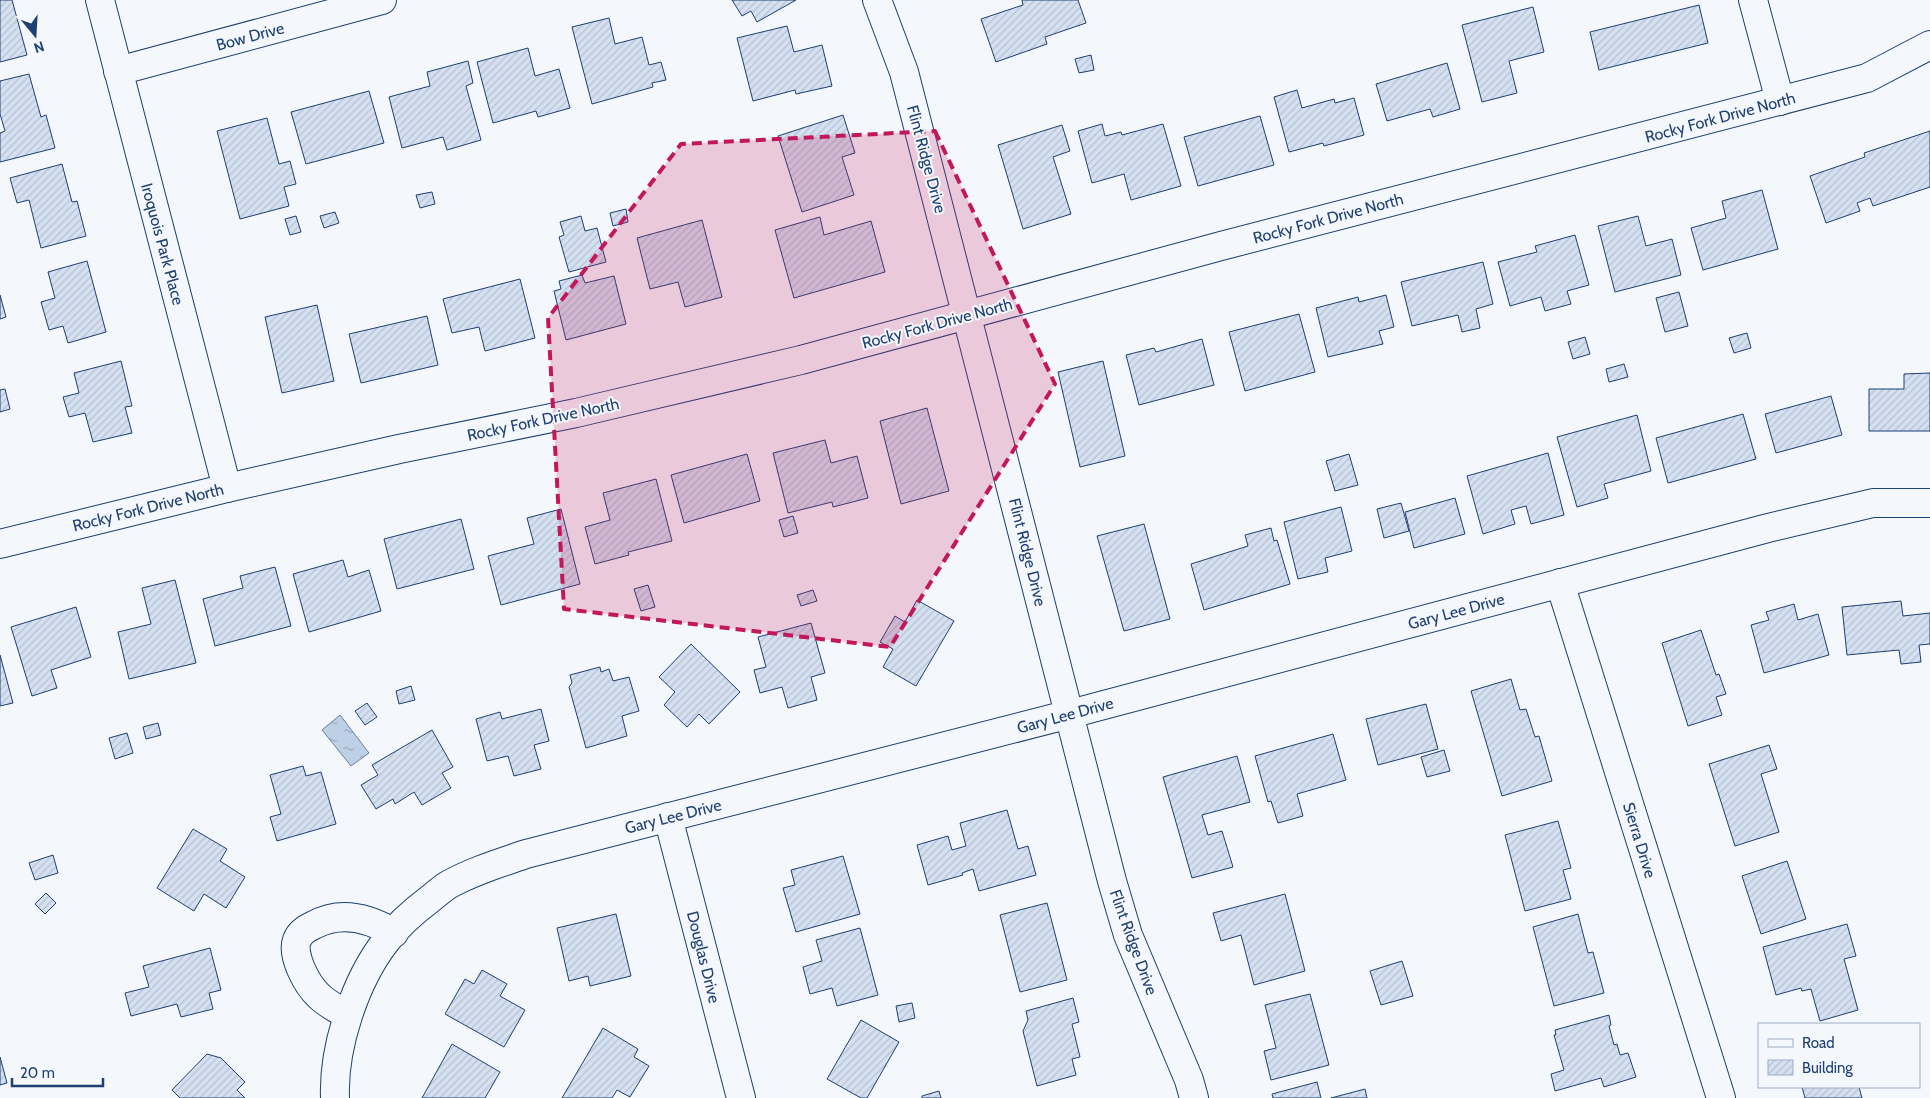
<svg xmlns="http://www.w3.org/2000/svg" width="1930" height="1098" viewBox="0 0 1930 1098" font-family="Cabin,sans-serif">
  <defs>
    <pattern id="water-ripples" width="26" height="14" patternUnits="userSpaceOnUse" patternTransform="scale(1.25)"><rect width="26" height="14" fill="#bed0e5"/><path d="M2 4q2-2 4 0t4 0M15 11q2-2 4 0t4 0" fill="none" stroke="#9aaabe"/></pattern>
    <pattern id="building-hatch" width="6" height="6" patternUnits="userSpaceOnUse" patternTransform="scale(1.25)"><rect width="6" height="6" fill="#d5e0f0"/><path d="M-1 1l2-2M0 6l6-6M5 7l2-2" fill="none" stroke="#b6c1d1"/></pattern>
  </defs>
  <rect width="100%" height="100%" fill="#f4f7fb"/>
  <!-- water -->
  <path fill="url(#water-ripples)" stroke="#687fa3" d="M340,715L369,753L351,766L322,730Z"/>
  <!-- building -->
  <g fill="url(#building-hatch)" stroke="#1d3f73">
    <path d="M0,0H12L27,55L0,62Z"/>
    <path d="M732,0H796L757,22L751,11L742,16Z"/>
    <path d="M1022,0H1078L1086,23L1045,37L1047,44L996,62L981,19L1023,5Z"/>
    <path d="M1699,5L1708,43L1599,70L1590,32Z"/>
    <path d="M1533,7L1544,52L1509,61L1517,93L1482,102L1462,25Z"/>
    <path d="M609,18L615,44L642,37L649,65L661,62L666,80L652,83L653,87L592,104L572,27Z"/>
    <path d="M787,26L794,52L822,45L832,86L796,94L795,90L753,101L737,38Z"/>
    <path d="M528,48L535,76L559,69L570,108L538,117L536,111L493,123L477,62Z"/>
    <path d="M1091,55L1094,70L1079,73L1075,59Z"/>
    <path d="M468,61L473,83L466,86L481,140L447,150L443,137L402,148L389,97L430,86L427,72Z"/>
    <path d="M1447,63L1460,109L1433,117L1430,109L1387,121L1376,84Z"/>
    <path d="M29,74L41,117L46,115L55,148L0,162V133L5,131L0,114V81Z"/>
    <path d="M1297,90L1302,108L1334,99L1335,103L1354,98L1364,135L1324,146L1323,143L1289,152L1274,97Z"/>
    <path d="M369,91L384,143L306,164L291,112Z"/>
    <path d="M843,115L855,153L842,157L854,195L802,212L778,136Z"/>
    <path d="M1260,116L1274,165L1198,186L1184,137Z"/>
    <path d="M267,118L279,164L290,161L296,184L284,187L289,206L240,219L217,131Z"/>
    <path d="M1102,124L1105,136L1121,132L1122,135L1163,124L1181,186L1131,200L1124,174L1092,183L1078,131Z"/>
    <path d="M1062,125L1070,151L1053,157L1071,214L1023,229L998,145Z"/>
    <path d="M1930,131V187L1873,206L1870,198L1857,203L1860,211L1826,223L1810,176L1865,157L1864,153Z"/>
    <path d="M62,164L72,202L77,201L86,236L41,248L29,200L17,203L10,178Z"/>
    <path d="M1762,190L1778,249L1703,270L1691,228L1726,218L1722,201Z"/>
    <path d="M432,192L435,204L420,208L416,195Z"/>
    <path d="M626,209L628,222L613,226L610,213Z"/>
    <path d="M335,212L339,223L324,228L320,216Z"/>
    <path d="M296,216L301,232L290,235L285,219Z"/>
    <path d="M581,216L585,231L597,228L606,262L569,272L559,237L564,235L560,222Z"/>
    <path d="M1638,216L1646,246L1672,239L1681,275L1615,292L1598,226Z"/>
    <path d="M820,217L824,235L871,221L885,272L794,298L775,230Z"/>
    <path d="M702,220L722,297L685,307L678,282L650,289L637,238Z"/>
    <path d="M1575,235L1589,285L1567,291L1571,304L1545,311L1541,297L1510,306L1498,262L1537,252L1535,246Z"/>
    <path d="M87,261L106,332L68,343L63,326L49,330L41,302L55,298L48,272Z"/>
    <path d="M1483,262L1493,304L1476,309L1480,328L1462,332L1458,315L1412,326L1401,282Z"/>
    <path d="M582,275L585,283L614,276L626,324L566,340L554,291L561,289L559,281Z"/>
    <path d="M520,279L535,338L485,351L479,327L452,333L443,299Z"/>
    <path d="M1679,292L1688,326L1665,332L1656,298Z"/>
    <path d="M0,295L6,317L0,319Z"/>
    <path d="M1386,295L1394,327L1379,331L1383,344L1328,357L1316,308L1358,297L1359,302Z"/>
    <path d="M317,305L334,381L282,393L265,317Z"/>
    <path d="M1299,314L1315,372L1245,391L1229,332Z"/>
    <path d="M427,316L438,365L361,383L349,334Z"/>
    <path d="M1747,333L1751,348L1734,353L1729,338Z"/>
    <path d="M1585,337L1590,354L1573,359L1568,342Z"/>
    <path d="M1202,339L1214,385L1139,405L1126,355L1154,348L1156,352Z"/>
    <path d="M121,361L132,406L125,407L132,433L93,442L85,413L69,417L63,397L79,393L74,373Z"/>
    <path d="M1103,361L1125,456L1080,467L1058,372Z"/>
    <path d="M1624,364L1628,377L1609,382L1606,369Z"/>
    <path d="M1930,373V431H1869V389H1904V374Z"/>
    <path d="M5,389L10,409L0,412V390Z"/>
    <path d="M1831,396L1842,435L1776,453L1765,414Z"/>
    <path d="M927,408L949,491L901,504L880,421Z"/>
    <path d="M1743,414L1756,459L1668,483L1656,438Z"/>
    <path d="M1637,415L1651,471L1604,484L1608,498L1577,507L1557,437Z"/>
    <path d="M825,440L831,463L857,456L868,498L833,507L832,502L788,513L773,453Z"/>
    <path d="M1548,453L1564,515L1531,524L1526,506L1511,510L1515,524L1483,534L1467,476Z"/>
    <path d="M747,454L760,501L684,523L671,475Z"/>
    <path d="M1349,454L1358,485L1335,491L1326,461Z"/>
    <path d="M656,479L672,541L628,552L629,555L595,564L585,527L610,520L603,493Z"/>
    <path d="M1455,498L1465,534L1414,548L1405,512Z"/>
    <path d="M1401,503L1409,531L1384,538L1377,509Z"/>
    <path d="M1341,507L1352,551L1325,558L1328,572L1298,579L1284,522Z"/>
    <path d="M561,509L580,584L501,605L488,556L534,544L527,518Z"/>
    <path d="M793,516L798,533L784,537L779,520Z"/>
    <path d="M461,519L474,569L397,589L384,539Z"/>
    <path d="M1144,524L1170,619L1124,631L1097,536Z"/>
    <path d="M1271,528L1274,541L1277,540L1290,584L1204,610L1191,564L1248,546L1245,535Z"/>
    <path d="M343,560L348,577L369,570L381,611L309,632L293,574Z"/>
    <path d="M275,567L291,626L215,646L203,599L243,588L240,576Z"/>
    <path d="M175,580L196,663L129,679L118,632L151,624L142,588Z"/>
    <path d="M648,585L655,607L641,611L634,589Z"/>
    <path d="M813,590L817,601L801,606L797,595Z"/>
    <path d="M917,600L954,621L916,686L883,667L893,649L880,642L895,616L905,622Z"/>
    <path d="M1901,601L1903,616L1930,613V644L1919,645L1921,662L1901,664L1899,650L1847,655L1842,607Z"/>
    <path d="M1794,604L1798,620L1818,614L1829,655L1764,673L1751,625L1769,620L1766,612Z"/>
    <path d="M76,607L91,657L51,670L57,688L32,696L11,627Z"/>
    <path d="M811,623L825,673L811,677L817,700L788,708L782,687L760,693L754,670L766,667L758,637Z"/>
    <path d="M1701,630L1716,675L1719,674L1726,694L1716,697L1722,715L1688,726L1662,643Z"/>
    <path d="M691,644L740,692L709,724L699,714L687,727L664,705L675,692L659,677Z"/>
    <path d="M0,655L13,703L0,706Z"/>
    <path d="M600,667L601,672L609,669L613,681L629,677L639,711L622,716L627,736L586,748L569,687L572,683L570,675Z"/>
    <path d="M1511,679L1520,710L1526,709L1535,737L1539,736L1552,781L1502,796L1471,691Z"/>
    <path d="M411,686L415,700L399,704L396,691Z"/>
    <path d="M367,703L377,717L365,725L355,711Z"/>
    <path d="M1426,704L1438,749L1378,765L1366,719Z"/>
    <path d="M541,709L549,741L534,745L541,769L514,776L508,756L487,761L476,719L500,712L502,719Z"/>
    <path d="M158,723L161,735L146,739L143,727Z"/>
    <path d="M432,730L453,767L442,773L451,788L422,805L414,792L395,804L393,799L376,809L361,785L378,775L372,765Z"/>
    <path d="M127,733L133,753L115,759L109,738Z"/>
    <path d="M1333,734L1346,780L1297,794L1303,816L1278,823L1271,801L1268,802L1255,756Z"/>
    <path d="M1769,745L1777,769L1761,774L1779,832L1735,846L1709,764Z"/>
    <path d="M1444,750L1450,771L1427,777L1421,757Z"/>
    <path d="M1237,756L1250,802L1202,815L1208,835L1222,831L1233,867L1192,878L1163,777Z"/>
    <path d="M303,766L306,776L321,772L336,824L277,841L270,817L281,814L270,775Z"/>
    <path d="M1007,810L1018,849L1028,846L1036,875L979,891L973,869L962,873L963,875L928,885L917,845L948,836L952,850L966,846L960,823Z"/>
    <path d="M1558,821L1571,868L1563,870L1571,899L1525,911L1505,835Z"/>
    <path d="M193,829L227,849L220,861L245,877L226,908L204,894L194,911L157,888Z"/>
    <path d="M53,855L58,873L35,880L29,863Z"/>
    <path d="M843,856L860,914L796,932L783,888L795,885L791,870Z"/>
    <path d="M1787,861L1806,919L1761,934L1742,876Z"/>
    <path d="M46,893L56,903L45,914L35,904Z"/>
    <path d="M1285,894L1305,971L1254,985L1241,935L1221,941L1213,913Z"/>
    <path d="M1047,903L1067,980L1020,992L1000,915Z"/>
    <path d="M616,914L631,976L590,986L588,976L569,981L557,928Z"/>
    <path d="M1578,914L1588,953L1593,952L1604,993L1554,1006L1533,927Z"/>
    <path d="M1847,924L1856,956L1844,959L1858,1010L1820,1021L1811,989L1802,991L1801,988L1776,995L1763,947Z"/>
    <path d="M860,928L878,995L837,1006L832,988L810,994L803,967L822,961L816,940Z"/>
    <path d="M210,948L221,990L209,993L213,1009L181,1017L177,1004L131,1016L125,993L149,987L143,966Z"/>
    <path d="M1402,961L1413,996L1381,1005L1370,971Z"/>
    <path d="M482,970L507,984L500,996L525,1010L504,1047L445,1014L465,979L474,984Z"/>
    <path d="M1310,994L1329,1065L1271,1080L1264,1051L1276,1048L1265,1005Z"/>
    <path d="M1073,998L1079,1022L1072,1024L1080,1057L1072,1059L1076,1075L1037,1086L1023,1031L1028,1020L1026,1011Z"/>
    <path d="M912,1003L915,1018L899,1022L896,1006Z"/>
    <path d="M1609,1015L1611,1025L1609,1026L1614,1045L1617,1044L1620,1055L1628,1053L1636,1077L1604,1087L1601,1078L1555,1091L1551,1074L1564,1070L1554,1035H1556L1555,1030Z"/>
    <path d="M861,1020L899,1042L867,1098H861L827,1079Z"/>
    <path d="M603,1028L638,1049L634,1057L649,1066L630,1097L617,1090L612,1098H562Z"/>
    <path d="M452,1044L500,1072L485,1098H422Z"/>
    <path d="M207,1054L221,1058L245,1082L237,1090L245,1098H180L172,1090Z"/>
    <path d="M0,1057L7,1083L0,1085Z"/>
    <path d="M1317,1082L1321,1098H1273L1272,1094Z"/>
    <path d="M1802,1087H1859L1862,1098H1805Z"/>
    <path d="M1365,1089L1367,1098H1331Z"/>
    <path d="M939,1091L941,1098H922V1096Z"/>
  </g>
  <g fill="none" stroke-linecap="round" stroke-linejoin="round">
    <defs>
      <g id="minor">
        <path d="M100,0L227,488"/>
        <path d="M877,0L904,72L1112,881L1128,935L1189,1080L1194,1098"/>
        <path d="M1753,0L1780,101"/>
        <path d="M118,71L382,0"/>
        <path d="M0,544L227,488L399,449L576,413L801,360L1221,246L1867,78L1930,45"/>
        <path d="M1560,583L1721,1098"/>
        <path d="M668,817L741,1098"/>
        <path d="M347,1015C338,1009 327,1004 319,996C307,985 291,955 297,940C300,932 307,928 314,925C341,910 369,918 394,933"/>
        <path d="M335,1098C333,1047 355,981 386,941C398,925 414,911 430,899C436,894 442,889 448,885C473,871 500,863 526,854L1070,714L1768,528L1873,503H1930"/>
      </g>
    </defs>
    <!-- minor casing -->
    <use href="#minor" stroke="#1d3f73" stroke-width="30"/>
    <!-- minor -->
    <use href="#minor" stroke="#f4f7fb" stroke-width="28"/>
  </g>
  <!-- marked area -->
  <path fill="#c2185b" fill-opacity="0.2" stroke="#c2185b" stroke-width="4" stroke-dasharray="10 6" stroke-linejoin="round" d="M935,131L1055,384L890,647L564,609L548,318L681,144Z"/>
  <g text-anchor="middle" stroke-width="4" stroke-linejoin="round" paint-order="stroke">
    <!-- street labels -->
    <g font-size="16" fill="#1d3f73" stroke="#f4f7fb">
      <text transform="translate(250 36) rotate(-15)" y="6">Bow Drive</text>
      <text transform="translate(1720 117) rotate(-15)" y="6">Rocky Fork Drive North</text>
      <text transform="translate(927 159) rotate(75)" y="6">Flint Ridge Drive</text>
      <text transform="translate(1328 218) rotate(-15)" y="6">Rocky Fork Drive North</text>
      <text transform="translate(163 244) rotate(75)" y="6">Iroquois Park Place</text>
      <text transform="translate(937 323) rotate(-15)" y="6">Rocky Fork Drive North</text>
      <text transform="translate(543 419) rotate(-12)" y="6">Rocky Fork Drive North</text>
      <text transform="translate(148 507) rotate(-14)" y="6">Rocky Fork Drive North</text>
      <text transform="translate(1028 552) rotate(76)" y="6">Flint Ridge Drive</text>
      <text transform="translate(1456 611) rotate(-15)" y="6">Gary Lee Drive</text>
      <text transform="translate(1065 715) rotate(-15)" y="6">Gary Lee Drive</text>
      <text transform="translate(673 816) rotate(-14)" y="6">Gary Lee Drive</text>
      <text transform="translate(1640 840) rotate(73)" y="6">Sierra Drive</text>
      <text transform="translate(1134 942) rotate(70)" y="6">Flint Ridge Drive</text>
      <text transform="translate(704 957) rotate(76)" y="6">Douglas Drive</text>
    </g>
  </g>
  <!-- legend -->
  <rect x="1758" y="1023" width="162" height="65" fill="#f4f7fb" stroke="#9eadc5"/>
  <rect x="1768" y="1039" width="25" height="8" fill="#f4f7fb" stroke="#9eadc5"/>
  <text x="1802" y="1048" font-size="15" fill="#1d3f73">Road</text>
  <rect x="1768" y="1060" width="25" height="15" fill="url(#building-hatch)" stroke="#9eadc5"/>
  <text x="1802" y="1073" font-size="15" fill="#1d3f73">Building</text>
  <!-- north arrow -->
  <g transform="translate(35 35) rotate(162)" stroke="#f4f7fb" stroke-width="4" paint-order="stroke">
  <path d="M0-4L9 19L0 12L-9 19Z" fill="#1d3f73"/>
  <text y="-8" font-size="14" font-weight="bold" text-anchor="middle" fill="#1d3f73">N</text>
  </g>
  <!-- scale -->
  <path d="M12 1078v8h91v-8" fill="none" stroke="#1d3f73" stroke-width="2.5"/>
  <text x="20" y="1078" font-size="15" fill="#1d3f73" stroke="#f4f7fb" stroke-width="4" paint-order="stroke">20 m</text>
</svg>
